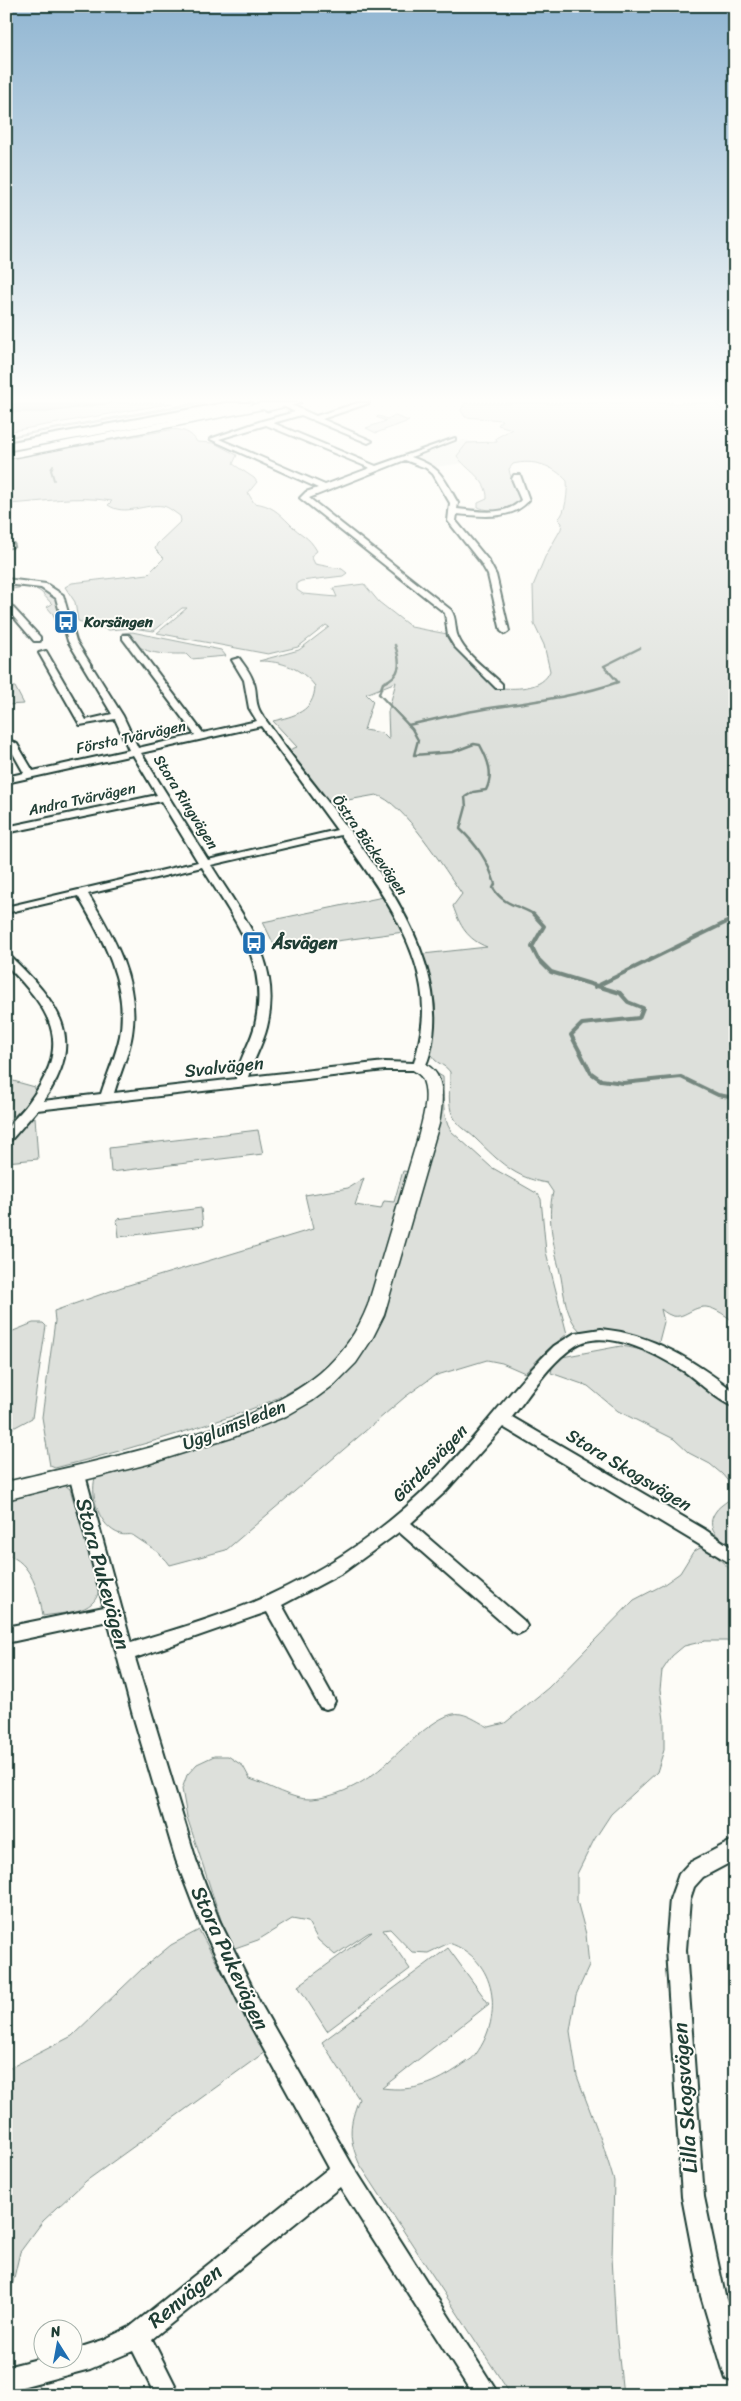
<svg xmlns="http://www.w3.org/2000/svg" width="741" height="2401" viewBox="0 0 741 2401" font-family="Sriracha,sans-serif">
  <rect width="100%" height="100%" fill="#fdfcf7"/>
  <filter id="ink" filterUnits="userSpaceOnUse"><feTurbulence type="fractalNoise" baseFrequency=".02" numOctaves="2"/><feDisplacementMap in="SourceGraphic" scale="10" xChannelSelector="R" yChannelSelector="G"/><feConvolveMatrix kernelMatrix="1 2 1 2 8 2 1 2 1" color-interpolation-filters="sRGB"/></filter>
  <g filter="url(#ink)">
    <!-- built -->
    <path fill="#eceee9" d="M463,440L472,442L467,443L459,453L457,458L464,463L435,467L413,458Z"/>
    <!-- green -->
    <g fill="#dde0db" stroke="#7e8e88" fill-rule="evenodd">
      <path d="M111,403H173L6,432V412H47Z"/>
      <path d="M194,403H204L6,438V437Z"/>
      <path d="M465,403H722L716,405L735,416V1322C727,1317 716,1308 706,1307C688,1306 681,1327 661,1309L664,1322L658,1345C627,1332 615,1327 580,1331C566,1318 564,1294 561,1277C555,1249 546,1221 553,1192L547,1183C514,1178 499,1161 476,1139C466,1129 456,1126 451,1111C448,1100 450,1084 450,1072C445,1064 435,1064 431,1054C426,1042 433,1024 433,1011C433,992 430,973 423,954L487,947C467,939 460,926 453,906L462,894C445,870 403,801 376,795L331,803L289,750L297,747L273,721C294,716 314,712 315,686C301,668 282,661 259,661L299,650L329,627L326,625L298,647L268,654L157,633L187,608H182L154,631L132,628L109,630L78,621L75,602L65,587L72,583L148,574L164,558L155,549L157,544L181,521L180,516C175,513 169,507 163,506C145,503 125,517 108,505L112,501C73,495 46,502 8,504L6,459L169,430C180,428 192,432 197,442L214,443L237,455L233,464L254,478L257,482L248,493L254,503C271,505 278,512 290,524C301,536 308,535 317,551L311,556L315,564L342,569L347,573L343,576L301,581L297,583V590L303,594L337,597L333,588L364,584L379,602L411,627L447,634L501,688C518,689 543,689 550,671L544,645L534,624L533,586L545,557L561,529L562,523L558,519C566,514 568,490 567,481C553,465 533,459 513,464L509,469C510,481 522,490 519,503C507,510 492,513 478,507V503L487,499C488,479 466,470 457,456L467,443L497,442L496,438L512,429L498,425L502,420L465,417L461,410ZM396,682L388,712L389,740L382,733L364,730L373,701L366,694Z"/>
      <path d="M379,416L387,419L395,416L409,421L376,433L366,428L386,421L376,417Z"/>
      <path d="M6,582L42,587L56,596L60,612L59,626H57L53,614L47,607L52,604L41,592L31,586L6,590Z"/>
      <path d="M132,632L221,650L226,656L191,659L186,654C155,654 145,655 122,633Z"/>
      <path d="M10,687H15L24,704L6,705V689Z"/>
      <path d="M383,897L404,932L276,949L263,922Z"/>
      <path d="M438,1074L443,1077C444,1094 441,1116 451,1131L491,1167L538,1194L541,1199L546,1252L567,1334L546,1351L525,1373L502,1363L487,1360L434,1376L405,1397L226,1550L170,1565C162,1553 147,1545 134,1536C130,1533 125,1536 120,1534C99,1527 90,1496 95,1478L307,1401L385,1304L427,1167L439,1116Z"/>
      <path d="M6,1079L35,1087L34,1096L6,1124Z"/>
      <path d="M31,1117H35L38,1159L6,1162V1143Z"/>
      <path d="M258,1130L263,1154L111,1172L109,1148Z"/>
      <path d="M403,1171L410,1172C396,1218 377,1310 348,1346C310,1392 251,1410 196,1428C149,1443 103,1456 55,1468L50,1466L42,1417L55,1321L54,1311L122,1287L313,1229L305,1195L348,1188L364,1178L355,1205L381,1209L384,1201L394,1202Z"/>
      <path d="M201,1208L203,1226L119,1237L117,1219Z"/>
      <path d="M33,1323H43L46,1326L32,1418L6,1432V1334Z"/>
      <path d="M621,1346C663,1351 704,1381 735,1409V1545C718,1540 704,1527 716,1511C720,1505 729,1501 734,1495L732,1486L722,1474L710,1464L689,1453L674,1439L618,1411L588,1386L551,1373L553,1363L562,1357Z"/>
      <path d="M65,1485L70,1489L99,1583C101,1614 66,1612 43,1616C40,1595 31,1560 6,1555V1494Z"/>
      <path d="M700,1548L712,1552L735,1574V1641H705L684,1646L672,1656L662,1671L660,1690L664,1720V1750L657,1772L611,1814L594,1840L577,1874V1901L586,1934L589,1966L576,1995L570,2031L577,2076L603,2145L614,2181L612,2257L616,2330L623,2395H511L359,2163C348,2137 349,2125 359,2099L322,2042L448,1948L489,2004L382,2088C415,2092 435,2084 461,2066C466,2062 473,2059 476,2054C504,2016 497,1959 449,1943L428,1953L412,1952L390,1929L383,1930L410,1969L327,2031L298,1986L372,1932L368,1933L335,1955L318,1940L308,1922L292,1919L258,1940L235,1948L224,1929L187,1817L182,1789L187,1775L197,1764L214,1756H228L243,1766L250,1779C269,1785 292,1800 311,1799C333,1798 358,1786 375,1773C393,1760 439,1708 461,1714C471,1716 480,1723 489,1727L505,1723L548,1688L634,1600L663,1585L680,1573L693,1552Z"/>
      <path d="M199,1930L265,2052L86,2181L43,2221L20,2252L6,2312V2070L72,2036L143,1968L171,1945Z"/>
      <path d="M38,2383L39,2395H6V2390Z"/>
    </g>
    <!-- water -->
    <path fill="#aeb8b1" stroke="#75877f" d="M51,403H111L47,412H6V404Z"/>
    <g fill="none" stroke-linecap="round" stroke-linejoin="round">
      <!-- stream-far2 -->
      <path stroke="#75877f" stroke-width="2" d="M53,465L51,470L54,480"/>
      <!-- stream-far1 -->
      <g stroke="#75877f" stroke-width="2.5">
        <path d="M395,645C401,663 402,675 383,683L379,694L412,729L418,740L414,755L453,752L474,744L480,745C488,760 494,774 486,790L473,792L465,797L466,807L460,829C477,845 488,861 495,884L493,888C504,906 519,905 535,915"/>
        <path d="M408,725C432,720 455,714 479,710C526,702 573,698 618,682L604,666L640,648"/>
      </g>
      <!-- stream -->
      <g stroke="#75877f" stroke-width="4">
        <path d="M533,914L544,926L532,947L538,959L551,972L620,993L628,1002L643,1008L639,1018L582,1024L571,1035L591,1073L601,1080L623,1083L681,1077L718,1095L735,1098"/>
        <path d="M595,987L735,918"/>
      </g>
      <defs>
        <g id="street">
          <path d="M277,403H287L316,416L358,403H369L322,419L370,440L372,441L368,443L301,415L273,423L376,466L455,438V440L411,457C442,468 442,476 458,503L457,509C477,511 506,517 521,500L512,479L514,475H520L529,500C512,521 480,516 457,514L456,521L488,560L496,575L509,631L505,634L501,631L488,575L481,563L448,521L450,503L433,474L426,468L405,460L309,498L451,610C457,619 454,628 458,637C466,656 488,670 502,684V688H496L454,646L448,636L445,613L300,498L306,492L318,488L210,439L262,421L295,412ZM266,425L370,468L325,485L219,439Z"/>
          <path d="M6,544H13L14,546L6,548Z"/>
          <path d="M6,579L46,584L63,595L76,641L123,716L138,748L195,735L123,639V635H129L203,733L257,721L249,708L244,680L232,660L239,658C244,665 250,672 253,681C257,689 255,698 258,707C260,714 266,720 270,726C327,809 440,919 434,1026C433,1039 431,1058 423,1070H385L37,1110L11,1140L6,1141C6,1123 15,1120 26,1106C72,1046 56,1015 6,965V955L10,956C57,1002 89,1038 43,1101L101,1094C107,1075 116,1056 120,1036C129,985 103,939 78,896L6,913V907L198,862L161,801L6,833V827L157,795L133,755L6,783V777L24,773L10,748L6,745V738L17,744L33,771L129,750L115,719L80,725L39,653L46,651L86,720L112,714L68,641L56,598L41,588L6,584ZM261,726L337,830L208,860L141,753ZM341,835C377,885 423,946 423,1010C423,1028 419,1045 414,1063L385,1062L248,1077C253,1060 263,1044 267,1027C283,962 243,917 211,865ZM202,867C233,919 270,961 255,1025C251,1043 237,1063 236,1079L114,1093C120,1073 129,1054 132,1034C140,982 114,937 88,894Z"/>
          <path d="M6,600L40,637V641H34L6,608Z"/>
          <path d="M601,1329C653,1334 694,1361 735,1392V1407C719,1402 699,1382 685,1372C659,1355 606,1326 575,1346C549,1363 531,1393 512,1417L704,1529L735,1550V1566L503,1427L446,1491L411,1523L524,1621L527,1626L524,1631L518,1634L512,1631L399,1532L344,1572L282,1605L332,1695L335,1701L332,1707L326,1709L320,1707L267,1612L135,1658L196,1860L219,1920L260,2003L351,2163L499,2395H473L340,2187L152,2339L180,2395H155L133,2351L90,2369L6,2391V2367L42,2358H72V2350L103,2340L130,2327L329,2168L246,2017L201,1925L176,1860L132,1712L108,1621L6,1643V1627L104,1607L69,1475L71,1470L77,1468L83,1470L85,1475L131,1643C170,1631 208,1620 246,1605C316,1577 381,1534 434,1481C477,1438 511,1388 554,1346L575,1333Z"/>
          <path d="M735,1839V1860L703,1877L694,1887L690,1899L686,1950L704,2197L725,2296L735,2329V2382L726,2379L723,2370L701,2296L682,2197L666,1950L670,1899L679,1874L689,1863Z"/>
        </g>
        <g id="secondary">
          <path d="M262,403H301L267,411L263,409L6,459V453Z"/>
          <path d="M419,1062C447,1069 443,1101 439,1124L384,1315L372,1339L356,1363L335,1384L312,1401L286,1416L231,1438L148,1464L6,1500V1482C100,1459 246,1434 320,1373C342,1354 358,1331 368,1305L419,1134C423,1118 430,1094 422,1078C419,1073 414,1072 410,1067L413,1063Z"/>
        </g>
        <path id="highway" d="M225,403H253L247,407L6,451V443Z"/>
      </defs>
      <!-- street casing -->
      <use href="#street" stroke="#1f3d34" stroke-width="4"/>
      <!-- secondary casing -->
      <use href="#secondary" stroke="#1f3d34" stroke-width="3"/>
      <!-- highway casing -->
      <use href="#highway" stroke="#1f3d34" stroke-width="4"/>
      <!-- street -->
      <use href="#street" fill="#fdfcf7" fill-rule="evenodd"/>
      <!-- secondary -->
      <use href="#secondary" fill="#fdfcf7" fill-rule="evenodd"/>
      <!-- highway -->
      <use href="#highway" fill="#fdfcf7" fill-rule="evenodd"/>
    </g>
  </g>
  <!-- sky -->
  <linearGradient id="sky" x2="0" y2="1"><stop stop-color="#91b6d2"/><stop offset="0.54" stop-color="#fefefb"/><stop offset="1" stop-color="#fefefb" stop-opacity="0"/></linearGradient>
  <rect width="741" height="740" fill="url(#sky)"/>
  <!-- icons -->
  <defs>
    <symbol id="bus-square" viewBox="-11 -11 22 22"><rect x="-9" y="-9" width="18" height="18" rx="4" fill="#1f6fb2" stroke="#fdfcf7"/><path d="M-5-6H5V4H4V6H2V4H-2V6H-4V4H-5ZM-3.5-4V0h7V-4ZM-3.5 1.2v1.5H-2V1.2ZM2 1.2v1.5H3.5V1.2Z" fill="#fff"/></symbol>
  </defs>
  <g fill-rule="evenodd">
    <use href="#bus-square" x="52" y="608" width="28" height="28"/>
    <use href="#bus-square" x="240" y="929" width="28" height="28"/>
  </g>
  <g text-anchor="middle" stroke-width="4" stroke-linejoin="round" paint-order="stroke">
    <!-- far-poi labels -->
    <g font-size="15" font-weight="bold" fill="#1f3d34" stroke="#fdfcf7" text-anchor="start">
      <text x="84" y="627">Korsängen</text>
    </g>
    <!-- far-street labels -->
    <g font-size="15" fill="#1f3d34" stroke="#fdfcf7">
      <text transform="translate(131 737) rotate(-12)" y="5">Första Tvärvägen</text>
      <text transform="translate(82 799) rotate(-12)" y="5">Andra Tvärvägen</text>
      <text transform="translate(186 802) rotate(58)" y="5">Stora Ringvägen</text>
      <text transform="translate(370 845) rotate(55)" y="5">Östra Bäckevägen</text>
    </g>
    <!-- poi labels -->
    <g font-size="18" font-weight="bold" fill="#1f3d34" stroke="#fdfcf7" text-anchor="start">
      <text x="272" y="949">Åsvägen</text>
    </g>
    <!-- street labels -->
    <g font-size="18" fill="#1f3d34" stroke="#fdfcf7">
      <text transform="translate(224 1067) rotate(-6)" y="6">Svalvägen</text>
      <text transform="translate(234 1425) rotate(-21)" y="6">Ugglumsleden</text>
      <text transform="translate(430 1463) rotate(-46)" y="6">Gärdesvägen</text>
      <text transform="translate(629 1470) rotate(31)" y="6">Stora Skogsvägen</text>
    </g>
    <!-- near-street labels -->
    <g font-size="21" fill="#1f3d34" stroke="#fdfcf7">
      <text transform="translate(103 1574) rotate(75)" y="7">Stora Pukevägen</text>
      <text transform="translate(230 1958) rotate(65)" y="7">Stora Pukevägen</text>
      <text transform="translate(685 2098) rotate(-94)" y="7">Lilla Skogsvägen</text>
      <text transform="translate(185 2296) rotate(-39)" y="7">Renvägen</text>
    </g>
  </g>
  <!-- margin -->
  <rect width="741" height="2401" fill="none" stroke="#fdfcf7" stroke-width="25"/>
  <rect x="12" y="12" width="716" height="2376" fill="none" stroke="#1f3d34" stroke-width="2" filter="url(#ink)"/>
  <!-- north arrow -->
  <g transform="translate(58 2344) rotate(349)"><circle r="24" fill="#fdfcf7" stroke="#a4b0a9"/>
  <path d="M0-4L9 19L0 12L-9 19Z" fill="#1f6fb2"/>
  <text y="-8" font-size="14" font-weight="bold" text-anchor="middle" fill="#1f3d34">N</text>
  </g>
</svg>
